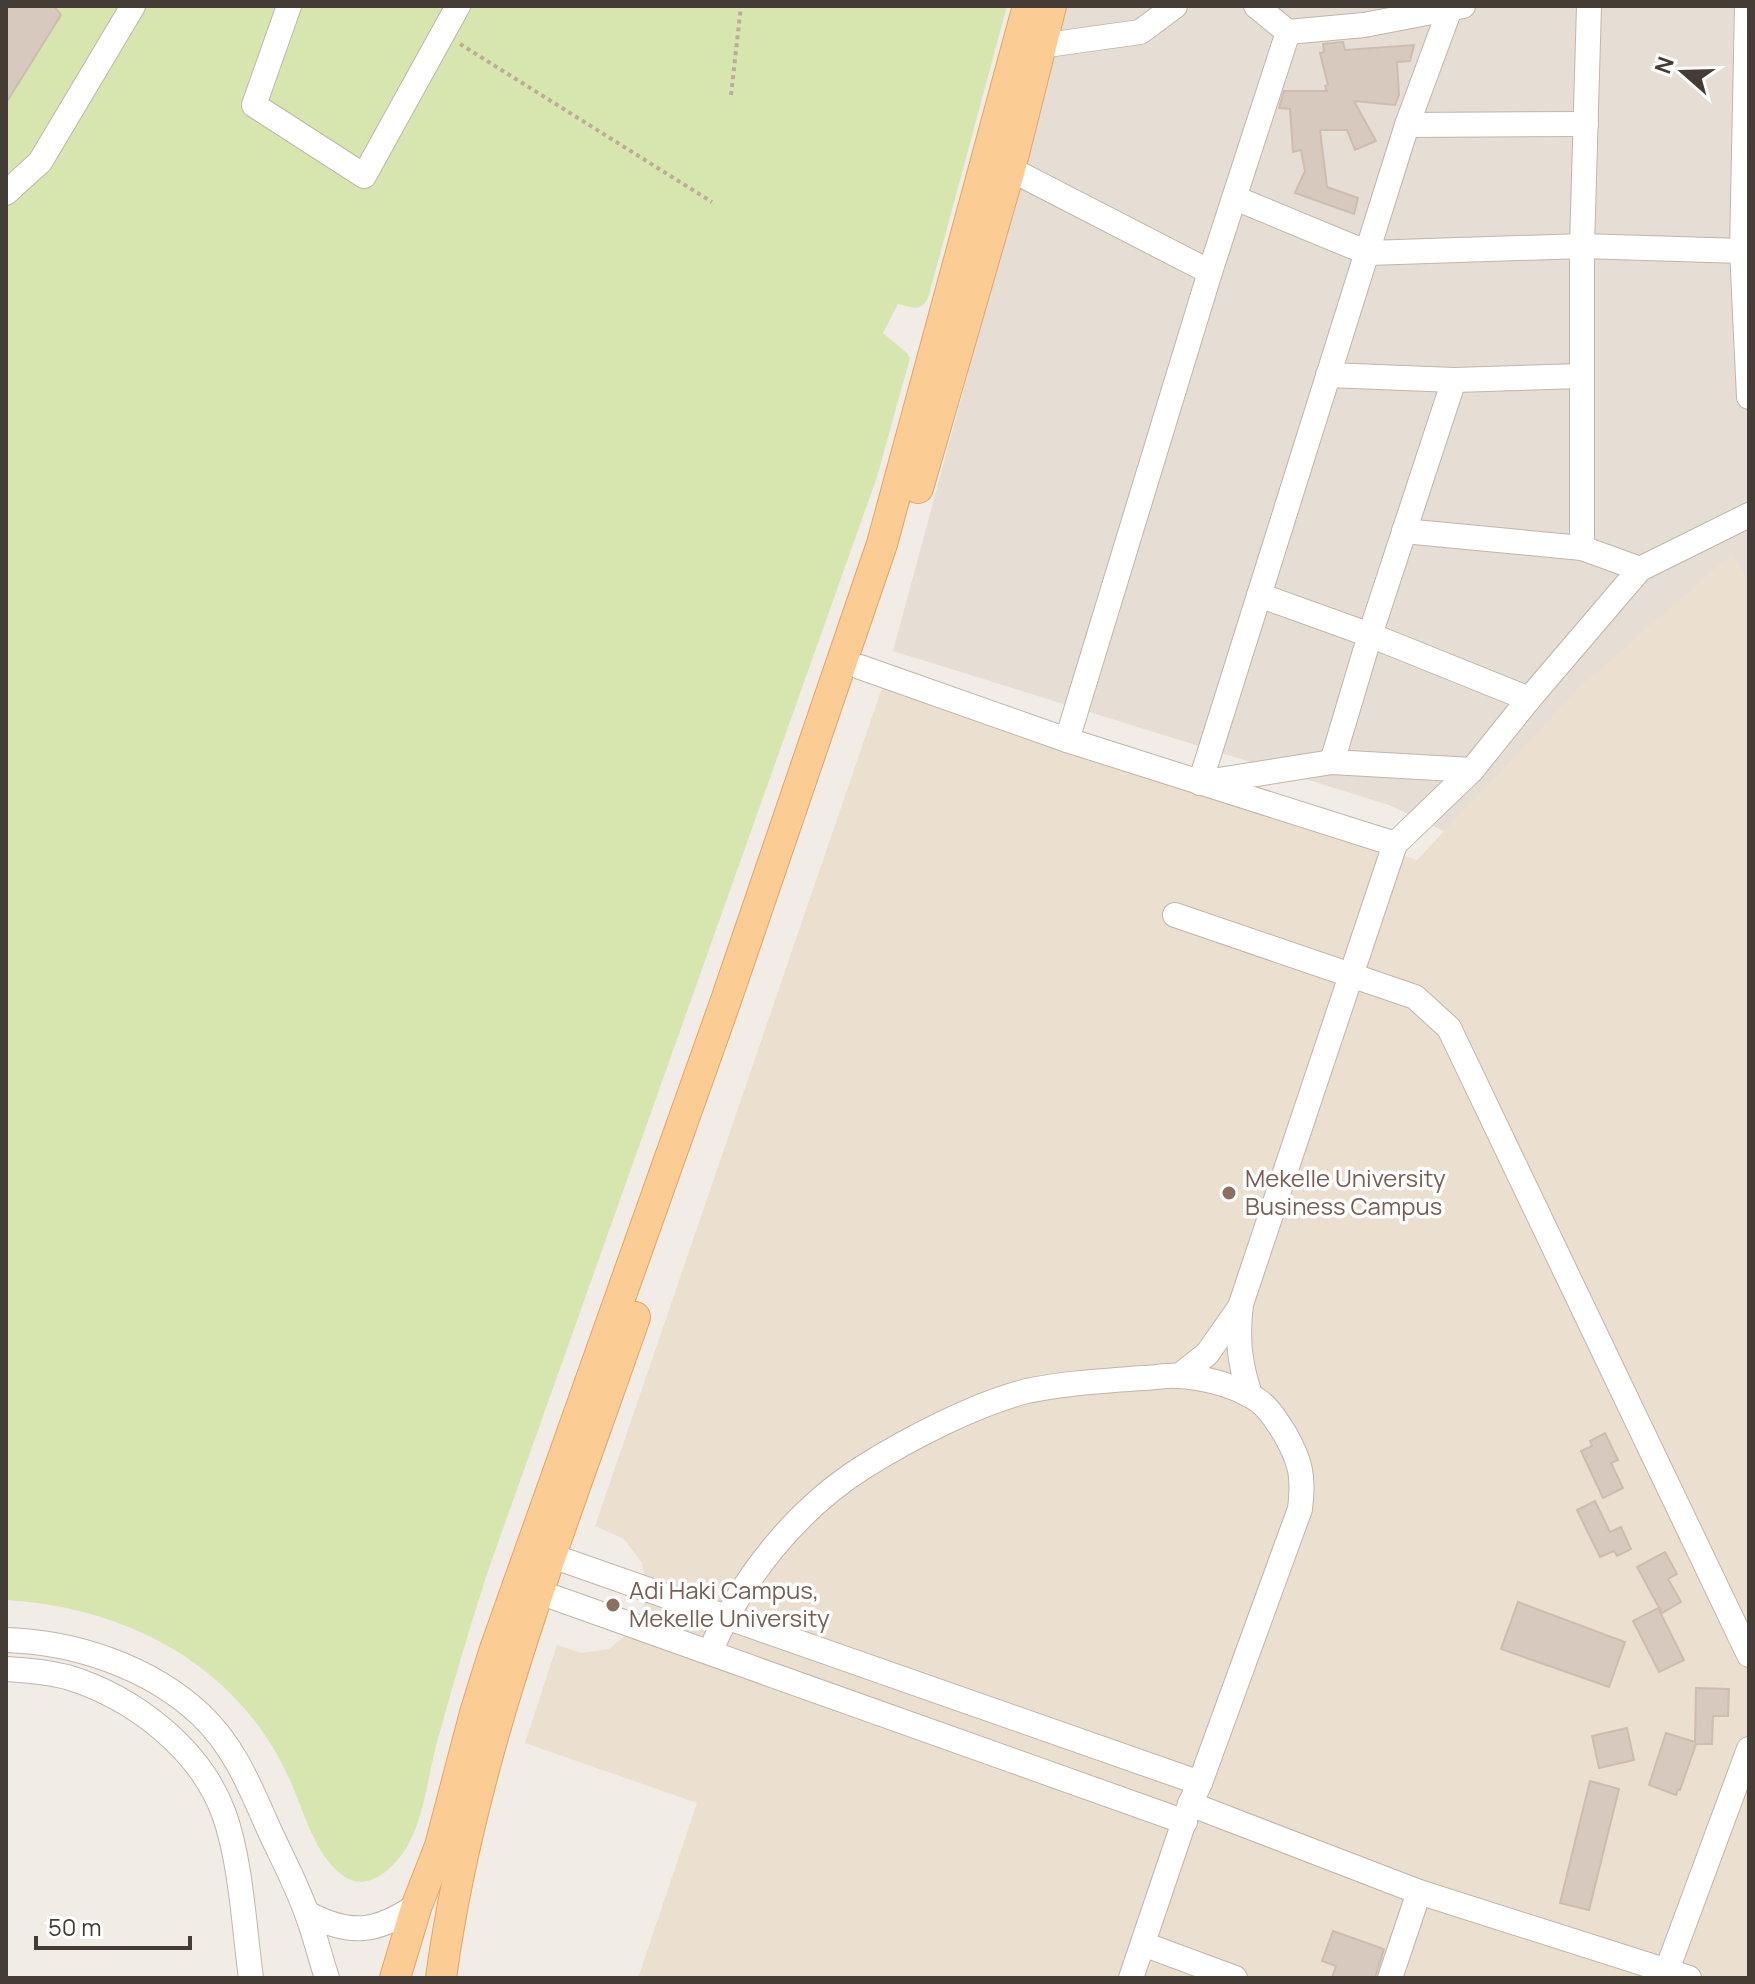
<svg xmlns="http://www.w3.org/2000/svg" width="1755" height="1984" viewBox="0 0 1755 1984" font-family="Manrope,sans-serif">
  <rect width="100%" height="100%" fill="#f2ece6"/>
  <!-- residential -->
  <path fill="#e6ddd4" d="M1067,6H1749V976L1389,805L893,651Z"/>
  <!-- education -->
  <path fill="#ebdfd0" d="M1732,554L1749,583V1978H638L697,1803L525,1743L557,1645L582,1653L609,1649L637,1626L648,1593L642,1563L624,1539L595,1526L884,682L1417,860L1579,688Z"/>
  <!-- green -->
  <path fill="#d7e6af" d="M6,6H1007L929,295C922,313 914,308 898,304L883,333L907,353L910,358L877,477L488,1571C469,1629 452,1687 436,1746C428,1777 424,1816 408,1845C397,1865 370,1893 345,1877C314,1856 304,1810 289,1778C238,1665 126,1607 6,1600Z"/>
  <!-- building -->
  <g fill="#d7c9be" stroke="#cebcaf" stroke-width="2">
    <path d="M6,6H54L61,15L6,103Z"/>
    <path d="M1343,42L1345,50L1414,45L1410,61L1397,62L1399,95L1395,105L1354,101L1376,141L1355,150L1347,130H1320L1327,187L1358,198L1354,214L1295,193L1305,171L1301,150L1293,152L1290,109L1279,108L1284,91H1327L1325,86L1328,85L1320,53L1324,52L1323,44Z"/>
    <path d="M1605,1433L1618,1460L1611,1463L1623,1488L1603,1498L1581,1451L1592,1446L1590,1441Z"/>
    <path d="M1595,1501L1610,1532L1621,1527L1631,1549L1617,1556L1614,1551L1600,1557L1577,1510Z"/>
    <path d="M1665,1552L1677,1574L1668,1579L1681,1602L1662,1613L1637,1567Z"/>
    <path d="M1518,1602L1625,1642L1609,1687L1501,1649Z"/>
    <path d="M1658,1608L1684,1660L1659,1672L1633,1621Z"/>
    <path d="M1696,1688L1729,1689L1728,1716H1713L1712,1744H1696L1680,1790L1678,1789L1676,1795L1649,1785L1666,1733L1695,1742Z"/>
    <path d="M1627,1728L1634,1760L1599,1768L1592,1736Z"/>
    <path d="M1590,1781L1619,1789L1589,1910L1560,1903Z"/>
    <path d="M1333,1931L1384,1949L1375,1978H1332L1336,1966L1322,1961Z"/>
  </g>
  <g fill="none" stroke-linecap="round" stroke-linejoin="round">
    <defs>
      <g id="minor">
        <path d="M289,6L254,105L364,176L458,6"/>
        <path d="M1256,6L1288,32L1364,25L1463,6"/>
        <path d="M1451,6L1407,125L1200,783L1332,762L1472,770"/>
        <path d="M1747,6L1742,251L1749,397"/>
        <path d="M1040,46L1140,32L1175,6"/>
        <path d="M1407,125L1586,124"/>
        <path d="M1010,169L1210,272"/>
        <path d="M6,193L40,162L133,6"/>
        <path d="M1235,198L1368,253L1582,246L1742,251L1749,247"/>
        <path d="M1328,375L1454,380L1581,376"/>
        <path d="M1404,531L1582,548L1640,569"/>
        <path d="M1582,548V246L1589,6"/>
        <path d="M1259,595L1370,635L1529,699"/>
        <path d="M860,667L1067,740L1395,844L1472,770L1529,699L1640,569L1749,515"/>
        <path d="M1067,740L1210,272L1288,32"/>
        <path d="M1332,762L1370,635L1454,380"/>
        <path d="M1175,915L1415,997L1449,1028L1749,1655"/>
        <path d="M1179,1376L1207,1354L1238,1310"/>
        <path d="M1250,1395C1239,1361 1237,1340 1241,1304L1395,844"/>
        <path d="M552,1556L1200,1783"/>
        <path d="M539,1592L1185,1822"/>
        <path d="M6,1640C75,1642 150,1667 201,1715C233,1745 250,1786 267,1825C280,1854 296,1883 307,1914C315,1935 320,1957 327,1978"/>
        <path d="M710,1652C741,1579 795,1511 862,1468C908,1439 975,1404 1027,1391C1064,1383 1104,1381 1142,1378C1154,1378 1167,1375 1178,1376C1201,1377 1229,1384 1249,1395C1266,1403 1275,1418 1285,1434C1301,1462 1304,1477 1300,1509L1200,1783L1190,1804L1131,1978"/>
        <path d="M6,1669C26,1670 47,1672 67,1677C133,1697 200,1748 224,1814C241,1861 244,1927 251,1978"/>
        <path d="M1190,1804L1419,1892L1689,1978"/>
        <path d="M307,1913C350,1936 377,1933 417,1905"/>
        <path d="M1143,1944L1235,1978"/>
        <path d="M1667,1970L1749,1749"/>
        <path d="M1390,1978L1419,1892"/>
      </g>
      <g id="major">
        <path d="M918,488L1010,169L1051,6"/>
        <path d="M395,1978L417,1905L440,1846L475,1713L494,1652L725,1003L882,544L1028,6"/>
        <path d="M441,1978C472,1749 560,1534 635,1317"/>
      </g>
    </defs>
    <!-- minor casing -->
    <use href="#minor" stroke="#c1b5ab" stroke-width="26"/>
    <!-- major casing -->
    <use href="#major" stroke="#e1a665" stroke-width="32"/>
    <!-- path -->
    <g stroke="#bfab9a" stroke-width="4" stroke-dasharray="4 4" stroke-linecap="butt">
      <path d="M460,44L712,202"/>
      <path d="M731,95L741,6"/>
    </g>
    <!-- minor -->
    <use href="#minor" stroke="#fff" stroke-width="24"/>
    <!-- major -->
    <use href="#major" stroke="#fccc95" stroke-width="30"/>
  </g>
  <!-- markers -->
  <g fill="#8d6e63" stroke="#fff" stroke-width="3">
    <circle cx="1229" cy="1193" r="8"/>
    <circle cx="613" cy="1605" r="8"/>
  </g>
  <g text-anchor="middle" stroke-width="7" stroke-linejoin="round" paint-order="stroke">
    <!-- education labels -->
    <g font-size="24" fill="#785e54" stroke="#fff" text-anchor="start">
      <text x="1245" y="1187">Mekelle University<tspan x="1245" dy="28">Business Campus</tspan></text>
      <text x="629" y="1599">Adi Haki Campus,<tspan x="629" dy="28">Mekelle University</tspan></text>
    </g>
  </g>
  <!-- border -->
  <rect width="1755" height="1984" fill="none" stroke="#453c35" stroke-width="16"/>
  <!-- north arrow -->
  <g transform="translate(1683 72) rotate(290)" stroke="#ffffff" stroke-width="6" paint-order="stroke">
  <path d="M0-6L14 30L0 20L-14 30Z" fill="#453c35"/>
  <text y="-12" font-size="22" font-weight="bold" text-anchor="middle" fill="#453c35">N</text>
  </g>
  <!-- scale -->
  <path d="M36 1936v12h154v-12" fill="none" stroke="#453c35" stroke-width="4"/>
  <text x="48" y="1936" font-size="24" fill="#453c35" stroke="#ffffff" stroke-width="6" paint-order="stroke">50 m</text>
</svg>
